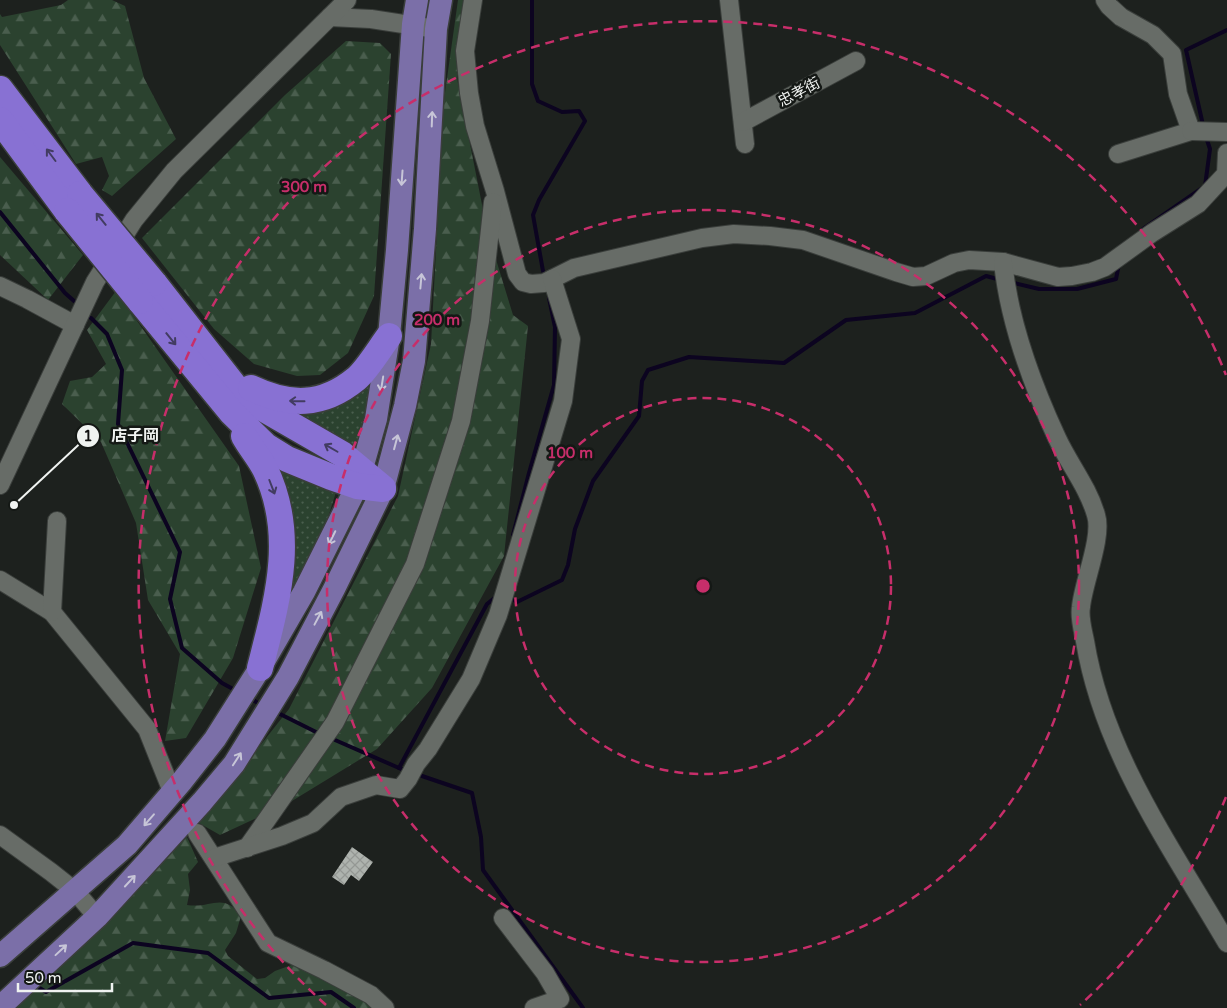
<svg xmlns="http://www.w3.org/2000/svg" width="1227" height="1008" viewBox="0 0 1227 1008" font-family="'Varela Round','Noto Sans TC',sans-serif">
  <defs>
    <pattern id="grass-dots" width="8" height="8" patternUnits="userSpaceOnUse" patternTransform="scale(1.25)"><rect width="8" height="8" fill="#2b422f"/><path d="M2 2h.1M6 6h.1" fill="none" stroke="#4a5e4e" stroke-width="1.8" stroke-linecap="round"/></pattern>
    <pattern id="forest-firs" width="22" height="20" patternUnits="userSpaceOnUse" patternTransform="scale(1.25)"><rect width="22" height="20" fill="#2b422f"/><path d="M5 1l3.5 6h-7zM16 11l3.5 6h-7z" fill="#4a5e4e"/></pattern>
    <pattern id="building-cross-hatch" width="8" height="8" patternUnits="userSpaceOnUse" patternTransform="scale(1.25)"><rect width="8" height="8" fill="#aeb3ae"/><path d="M0 0l8 8M0 8l8-8" fill="none" stroke="#949894"/></pattern>
  </defs>
  <rect width="100%" height="100%" fill="#1d211e"/>
  <!-- grass -->
  <g fill="url(#grass-dots)">
    <path d="M371,378L369,399L354,453L291,409Z"/>
    <path d="M271,458L338,486L324,530L288,601Z"/>
  </g>
  <!-- forest -->
  <g fill="url(#forest-firs)">
    <path d="M68,0H112L125,6L144,78L176,139L112,196L102,190L109,176L102,157L76,164L0,45V14L2,17L61,5Z"/>
    <path d="M458,0H468L457,78L487,230L513,315L528,326L504,556L432,688L377,749L287,804L220,835L199,823L289,709L398,496L431,344L444,100Z"/>
    <path d="M346,41L380,43L391,54L374,296L348,353L320,375L297,376L254,364L214,329L142,238L285,95Z"/>
    <path d="M0,157L83,255L48,300L0,255Z"/>
    <path d="M116,291L239,466L261,568L233,658L186,738L165,741L180,654L148,600L136,523L101,442L62,404L70,381L92,377L106,364L87,330Z"/>
    <path d="M187,837L198,862L188,874L190,890L187,905C211,909 223,891 241,916L236,933L225,950L228,956L257,979L265,978L275,971L297,963L380,1008H4Z"/>
  </g>
  <g fill="none" stroke-linecap="round" stroke-linejoin="round">
    <!-- stream -->
    <g stroke="#0c0420" stroke-width="4">
      <path d="M532,0V84L538,101L562,112L579,111L585,121L539,200L533,215L543,271"/>
      <path d="M1203,125L1186,50L1227,30"/>
      <path d="M0,212L65,293L74,301"/>
      <path d="M1143,229L1205,186L1210,149L1206,137"/>
      <path d="M1010,282L1039,289H1077L1116,279L1119,264"/>
      <path d="M91,318L107,334L122,370L118,424L180,552L170,599L182,648L222,683L233,689"/>
      <path d="M513,535L529,473L554,385L555,327L549,298"/>
      <path d="M514,600L517,602L562,580L568,565L575,529L593,481L639,416L642,381L648,370L689,357L784,363L846,320L915,313L986,276L1001,280"/>
      <path d="M253,700L258,703"/>
      <path d="M278,713L316,732"/>
      <path d="M335,740L399,768"/>
      <path d="M402,769L399,768L487,604L498,595"/>
      <path d="M422,776L472,793L481,837L483,870L583,1008"/>
      <path d="M38,987L46,992L133,943L208,953L269,998L331,992L354,1008"/>
    </g>
  </g>
  <!-- building -->
  <path fill="url(#building-cross-hatch)" d="M352,847L373,862L359,881L351,875L344,885L332,877Z"/>
  <g fill="none" stroke-linecap="round" stroke-linejoin="round">
    <defs>
      <g id="minor">
        <path d="M473,0L465,51L469,93L475,126L495,191L517,274L523,282L531,284L544,283L574,268L702,238L734,234L770,236L803,240L896,272L913,277L926,276L954,263L969,260L1003,262L1058,277L1072,276L1092,272L1105,267L1152,233L1198,204L1226,174L1227,153"/>
        <path d="M729,0L745,144"/>
        <path d="M1105,0L1109,6L1121,17L1153,35L1172,54L1178,94L1191,131L1118,154"/>
        <path d="M330,17L371,19L436,29"/>
        <path d="M743,122L856,61"/>
        <path d="M1191,131L1227,132"/>
        <path d="M1003,262C1009,321 1032,384 1057,438C1069,464 1088,487 1096,515C1103,537 1083,583 1081,607C1079,617 1083,631 1085,641C1103,752 1171,847 1227,943"/>
        <path d="M0,286L27,299L75,325"/>
        <path d="M0,485L95,282L134,220L174,171L347,0"/>
        <path d="M0,580L52,612L147,729L171,789"/>
        <path d="M52,612L57,521"/>
        <path d="M197,833L268,943L324,970L371,995L385,1008"/>
        <path d="M0,835L51,872L75,891L97,917"/>
        <path d="M247,848L335,722L415,564L461,421L480,321L493,202"/>
        <path d="M214,858L282,836L313,823L341,797L376,785L400,789L408,779L416,764L428,749L471,679L498,615L563,401L571,339L552,279"/>
        <path d="M503,918L545,973L560,999L534,1008"/>
      </g>
      <g id="major">
        <path d="M0,956L127,845L182,781L215,739L260,668L304,592L357,486L376,419L389,336L397,250L413,24L417,0"/>
        <path d="M0,1007L97,917L202,802L234,764L288,677L334,589L383,489L405,406L414,361L425,229L436,29L441,0"/>
      </g>
      <g id="highway">
        <path d="M0,89L80,194"/>
        <path d="M0,120L67,211"/>
        <path d="M154,283L243,397L342,454L383,488"/>
        <path d="M140,301L232,413L266,446L287,459L331,477L357,486L383,489"/>
        <path d="M251,388C289,406 322,407 356,379C367,370 380,348 389,336"/>
        <path d="M244,436C250,447 259,457 265,469C297,535 277,601 260,668"/>
      </g>
    </defs>
    <!-- minor casing -->
    <use href="#minor" stroke="#3a3e3b" stroke-width="20"/>
    <!-- major casing -->
    <use href="#major" stroke="#3a3e3b" stroke-width="25"/>
    <!-- highway casing -->
    <use href="#highway" stroke="#3a3e3b" stroke-width="29"/>
    <!-- minor -->
    <use href="#minor" stroke="#676c67" stroke-width="18"/>
    <!-- major -->
    <use href="#major" stroke="#7b6fa8" stroke-width="22"/>
    <!-- highway -->
    <use href="#highway" stroke="#8871d3" stroke-width="26"/>
    <defs>
      <g id="highway-bridge">
        <path d="M80,194L154,283"/>
        <path d="M67,211L140,301"/>
      </g>
    </defs>
    <!-- highway-bridge casing -->
    <use href="#highway-bridge" stroke="#3a3e3b" stroke-width="29" stroke-linecap="butt"/>
    <!-- highway-bridge -->
    <use href="#highway-bridge" stroke="#8871d3" stroke-width="26"/>
  </g>
  <!-- one-way arrows -->
  <defs><path id="oneway-shaft" d="M-6 0H5M1.5-3L5.5 0L1.5 3" fill="none" stroke-width="1.6" stroke-linecap="round" stroke-linejoin="round" transform="scale(1.25)"/></defs>
  <g stroke="#c7c5d7">
    <use href="#oneway-shaft" transform="translate(432 119) rotate(-88)"/>
    <use href="#oneway-shaft" transform="translate(402 178) rotate(94)"/>
    <use href="#oneway-shaft" transform="translate(421 281) rotate(-85)"/>
    <use href="#oneway-shaft" transform="translate(382 384) rotate(99)"/>
    <use href="#oneway-shaft" transform="translate(396 442) rotate(-75)"/>
    <use href="#oneway-shaft" transform="translate(332 538) rotate(116)"/>
    <use href="#oneway-shaft" transform="translate(318 618) rotate(-62)"/>
    <use href="#oneway-shaft" transform="translate(237 759) rotate(-57)"/>
    <use href="#oneway-shaft" transform="translate(149 820) rotate(131)"/>
    <use href="#oneway-shaft" transform="translate(130 881) rotate(-47)"/>
    <use href="#oneway-shaft" transform="translate(61 950) rotate(-43)"/>
  </g>
  <g stroke="#423c61">
    <use href="#oneway-shaft" transform="translate(51 155) rotate(-127)"/>
    <use href="#oneway-shaft" transform="translate(101 219) rotate(-129)"/>
    <use href="#oneway-shaft" transform="translate(171 339) rotate(51)"/>
    <use href="#oneway-shaft" transform="translate(297 401) rotate(-179)"/>
    <use href="#oneway-shaft" transform="translate(331 448) rotate(-150)"/>
    <use href="#oneway-shaft" transform="translate(272 487) rotate(69)"/>
  </g>
  <!-- distance rings -->
  <g fill="none" stroke="#c72e6a" stroke-width="2.5" stroke-dasharray="9 6">
    <circle cx="703" cy="586" r="188"/>
    <circle cx="703" cy="586" r="376"/>
    <path d="M1226 797A564 564 0 0 1 1080 1005M326 1005A564 564 0 1 1 1226 375"/>
  </g>
  <g text-anchor="middle" stroke-width="5" stroke-linejoin="round" paint-order="stroke">
    <!-- street labels -->
    <g font-size="15" fill="#f0f3f1" stroke="#141815">
      <text transform="translate(799 92) rotate(-28)" y="5">忠孝街</text>
    </g>
  </g>
  <circle cx="703" cy="586" r="8" fill="#c72e6a" stroke="#141815" stroke-width="2.5"/>
  <g font-size="15" text-anchor="middle" font-weight="bold" fill="#c72e6a" stroke="#141815" stroke-width="5" stroke-linejoin="round" paint-order="stroke">
    <text x="304" y="192">300 m</text>
    <text x="437" y="325">200 m</text>
    <text x="570" y="458">100 m</text>
  </g>
  <!-- callouts -->
  <path fill="none" stroke="#f0f3f1" stroke-width="2" d="M14 505L88 436"/>
  <g fill="#f0f3f1" stroke="#141815" stroke-width="2">
    <circle cx="14" cy="505" r="5"/>
    <circle cx="88" cy="436" r="12"/>
  </g>
  <g font-size="15" text-anchor="middle" font-weight="bold" fill="#111">
    <text x="88" y="441">1</text>
  </g>
  <g font-size="16" text-anchor="middle" font-weight="bold" fill="#f0f3f1" stroke="#141815" stroke-width="5" stroke-linejoin="round" paint-order="stroke">
    <text x="135" y="441">店子岡</text>
  </g>
  <!-- scale -->
  <path d="M18 983v8h94v-8" fill="none" stroke="#f0f3f1" stroke-width="2.5"/>
  <text x="25" y="983" font-size="15" fill="#f0f3f1" stroke="#141815" stroke-width="4" paint-order="stroke">50 m</text>
</svg>
